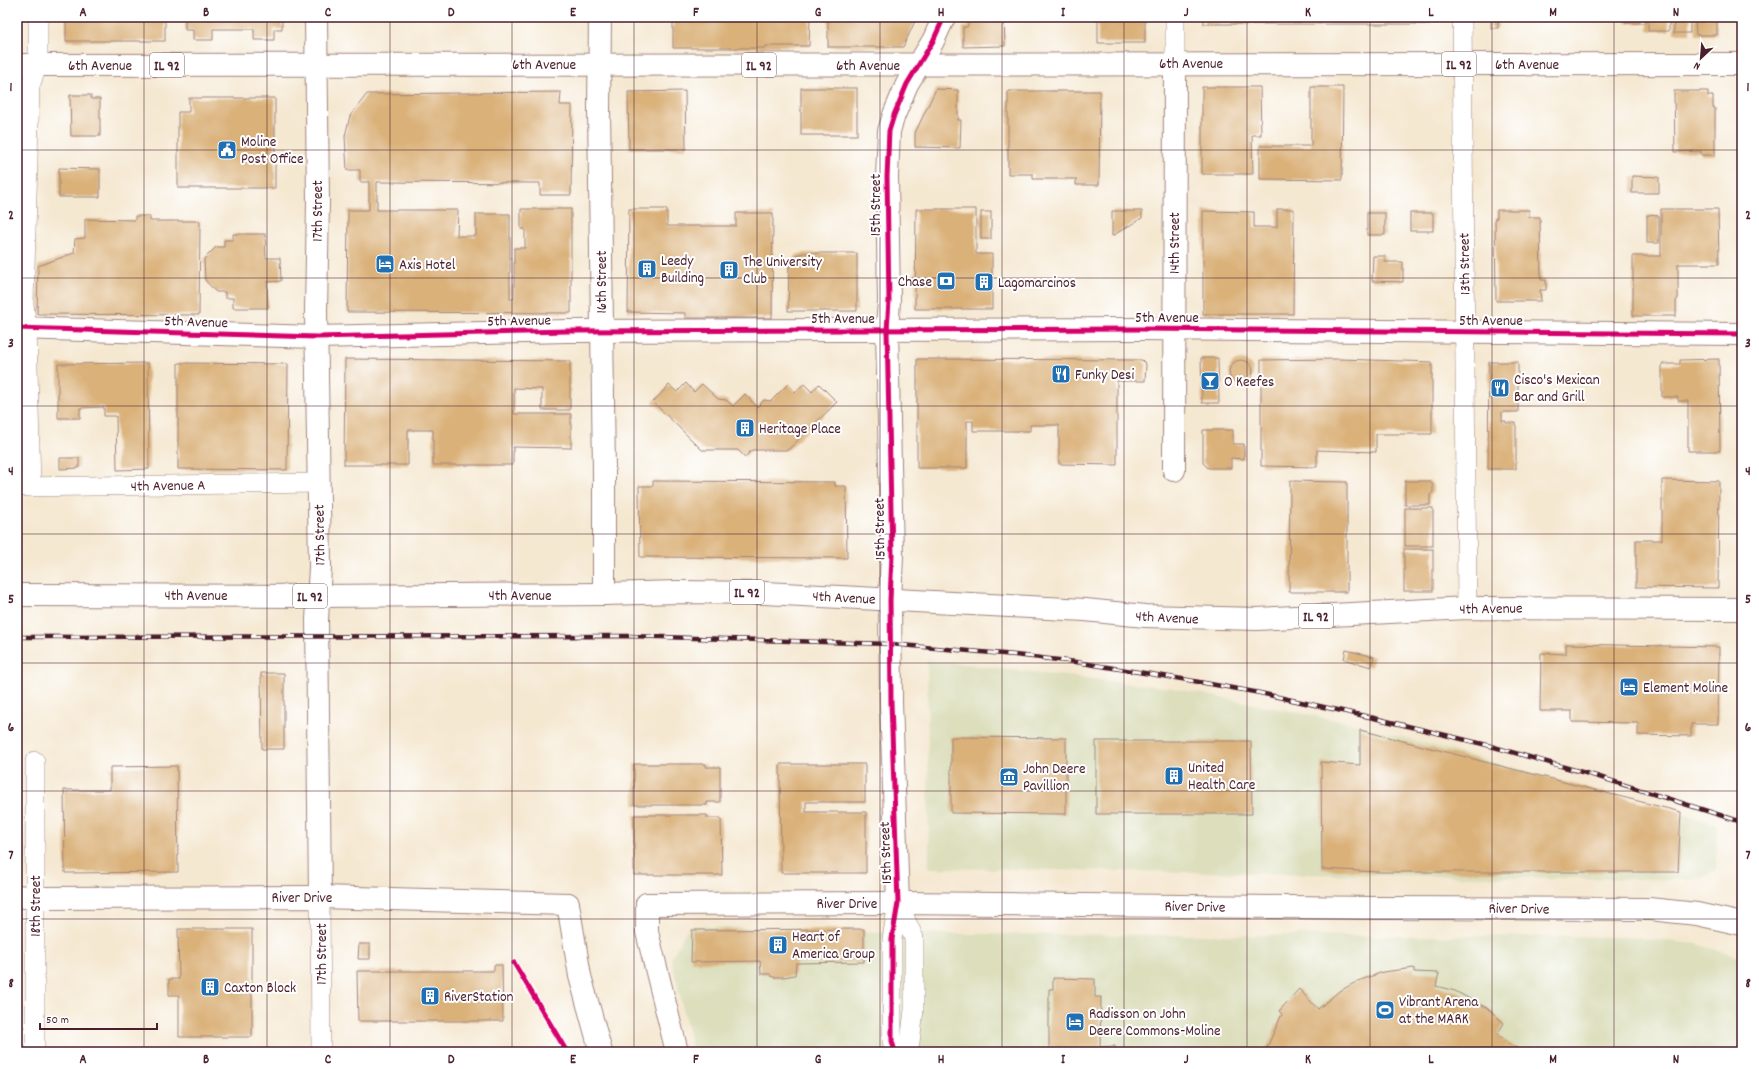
<svg xmlns="http://www.w3.org/2000/svg" width="1759" height="1069" viewBox="0 0 1759 1069" font-family="Dekko,sans-serif">
  <rect width="100%" height="100%" fill="#fff"/>
  <filter id="ink" filterUnits="userSpaceOnUse"><feTurbulence type="fractalNoise" baseFrequency=".025" numOctaves="2"/><feDisplacementMap in="SourceGraphic" scale="8" xChannelSelector="R" yChannelSelector="G"/><feConvolveMatrix kernelMatrix="1 2 1 2 8 2 1 2 1" color-interpolation-filters="sRGB"/></filter>
  <filter id="wash" filterUnits="userSpaceOnUse"><feTurbulence type="fractalNoise" baseFrequency=".012" numOctaves="4" result="noise"/><feDisplacementMap in="SourceGraphic" scale="16" xChannelSelector="R" yChannelSelector="G"/><feGaussianBlur stdDeviation="0.9" result="paint"/><feColorMatrix in="noise" values="0 0 0 0 0 0 0 0 0 0 0 0 0 0 0 0 0 1.4 0 .05"/><feComposite in="paint" operator="in"/></filter>
  <g filter="url(#wash)">
    <rect width="100%" height="100%" fill="#f5e8d1"/>
    <!-- built -->
    <g fill="#dcdebc">
      <path d="M927,660L1172,688L1356,724L1717,824L1716,871L1697,880L929,868Z"/>
      <path d="M689,926L951,934L1630,937L1697,944L1742,958V1052H693L671,958Z"/>
    </g>
    <g id="blocks">
      <!-- building -->
      <g fill="#dab179">
        <rect x="66" y="17" width="99" height="24"/>
        <path d="M185,17H282V29H274V40H254V29H213V40H193V30H185Z"/>
        <path d="M673,17H810L809,46H765V48H673Z"/>
        <path d="M828,17H917L903,47H828Z"/>
        <path d="M971,17H1004L1005,46L963,47V27H967Z"/>
        <rect x="1098" y="17" width="47" height="26"/>
        <rect x="1204" y="17" width="227" height="7"/>
        <rect x="1491" y="17" width="7" height="11"/>
        <rect x="1626" y="17" width="19" height="6"/>
        <rect x="1648" y="17" width="21" height="14"/>
        <rect x="1674" y="17" width="16" height="16"/>
        <path d="M1695,17H1717V35H1696Z"/>
        <path d="M1202,87H1260L1261,135H1252L1253,174H1202Z"/>
        <path d="M1311,87H1343L1342,180L1260,179V146H1311Z"/>
        <rect x="801" y="88" width="56" height="47"/>
        <path d="M936,89L958,90V120H961L960,148L915,147V133Z"/>
        <path d="M685,91L686,149H629L628,92Z"/>
        <path d="M1008,91H1100L1099,185H1076V179H1033V174H1008Z"/>
        <path d="M1674,91H1708V96H1713V108H1715V155H1701V151L1675,152Z"/>
        <path d="M561,92L560,105H572L571,195H540V183L377,182V210H458L457,236H476V214H510V299H514V248H525V229H521V209H571V313L347,312L348,210H369V182H360V170H347L345,136L350,116L367,94Z"/>
        <path d="M70,95H91V99H100V136H71Z"/>
        <path d="M189,98H275V188H178V112H189Z"/>
        <path d="M59,168L100,169V197H59Z"/>
        <path d="M1632,176L1659,177V193H1632Z"/>
        <path d="M629,209H667V226H736V213H773L772,318H685V313L628,312Z"/>
        <path d="M916,209H976V254H992V309H915Z"/>
        <path d="M1277,209H1294L1293,314H1203V211L1254,212V227H1277Z"/>
        <path d="M1661,209H1718L1719,264H1678V298L1676,301V316H1633V256H1661Z"/>
        <path d="M1497,210H1529V217H1540L1541,280H1546V290H1540L1541,301H1496L1495,218H1497Z"/>
        <path d="M1112,211H1142V218L1112,236Z"/>
        <rect x="981" y="212" width="10" height="27"/>
        <rect x="1367" y="213" width="18" height="22"/>
        <rect x="1410" y="213" width="23" height="18"/>
        <path d="M1647,215L1659,216V243H1647Z"/>
        <path d="M135,216H150V221H200L199,315L37,314L38,266L74,253L75,239L85,238V219L135,220Z"/>
        <path d="M233,234H265L266,258H280L281,281L267,282L268,308H233V298H225V292H216L205,280L204,259L216,247H224V240H233Z"/>
        <path d="M803,253H857V311H788L789,264L796,255Z"/>
        <path d="M1373,256H1385V262H1403V282L1372,281Z"/>
        <path d="M1201,358H1218L1219,403H1202Z"/>
        <path d="M345,359L570,361V410H542V389L514,388V414H571V448L513,447V465H433V430H408V465H344Z"/>
        <path d="M917,359L1142,360L1146,364L1145,381H1117V465L1059,464V425H1030V431H973V421H967V468H917Z"/>
        <path d="M1339,359L1432,362V434H1376V452L1317,450V467L1261,466V360Z"/>
        <path d="M1719,359L1720,451H1688V401H1678V397H1662V364H1680V360Z"/>
        <circle cx="1241" cy="372" r="12"/>
        <path d="M1489,362H1518V412H1502V421H1506V423H1516V469H1488Z"/>
        <path d="M148,363L149,469L117,470L116,416H104V407L80,408V418H58V364Z"/>
        <path d="M178,363L288,364L287,470L178,469Z"/>
        <path d="M686,383L694,392L702,384L718,399L726,400L733,406L745,394L757,407L764,400L771,401L788,384L795,392L804,384L812,392L819,384L837,402L788,450H752L745,457L738,450H702L653,402L669,385L677,392Z"/>
        <path d="M1203,430H1233V444H1244V459L1231,458V468H1208L1203,463Z"/>
        <path d="M60,458H79V468L60,469Z"/>
        <path d="M1662,480L1719,481L1718,588L1636,587V540H1662Z"/>
        <path d="M653,481L835,482V486H846L847,558L640,557L639,486H653Z"/>
        <path d="M1290,481L1347,482V592H1289Z"/>
        <path d="M1405,481H1430L1433,486V492L1430,495V505H1405Z"/>
        <rect x="1405" y="508" width="28" height="38"/>
        <rect x="1404" y="549" width="29" height="42"/>
        <path d="M1566,644L1719,647L1718,724H1691V736L1638,735V723L1572,722V711H1540L1541,653L1566,654Z"/>
        <path d="M1346,650L1374,657L1371,667L1344,659Z"/>
        <path d="M261,673H284V749H262Z"/>
        <path d="M1360,730L1681,812L1678,872H1378L1322,869L1321,762L1360,765Z"/>
        <path d="M951,737L1066,738V814L951,813Z"/>
        <path d="M1096,741H1251L1252,814H1096Z"/>
        <path d="M634,764H706V767H720V802H707V805H634Z"/>
        <path d="M780,764H865V802H806V812H866V873H781Z"/>
        <path d="M177,766L178,872L65,873L64,790H110V767Z"/>
        <path d="M634,815H707V818H721L722,875H634Z"/>
        <path d="M178,929H252V1037H179V995H169V979H179Z"/>
        <path d="M864,929V962L796,963L795,975L784,977H772L770,974H761L760,961L691,962L692,930Z"/>
        <path d="M359,944H370V959H358Z"/>
        <path d="M494,965H502L503,1021H358L357,971H494Z"/>
        <path d="M1414,968V972L1439,973L1436,986L1455,991L1487,1008L1504,1023L1497,1035L1507,1043L1524,1052H1265L1282,1014L1279,1011L1299,989L1318,1009L1338,992L1358,981L1383,972Z"/>
        <path d="M1053,978L1095,979V997H1101L1100,1047L1115,1046L1116,1052H1049V989H1053Z"/>
      </g>
    </g>
  </g>
  <g filter="url(#ink)">
    <use href="#blocks" fill-opacity="0" stroke="#a0847e" stroke-width="1"/>
    <g fill="none" stroke-linecap="round" stroke-linejoin="round">
      <defs>
        <g id="minor">
          <path d="M1175,17V63"/>
          <path d="M1462,17L1467,608"/>
          <path d="M17,487L318,483"/>
          <path d="M31,487L27,328L24,304L30,86L38,64V17"/>
          <path d="M320,897L321,1052"/>
          <path d="M898,903L914,938V1010L910,1042L907,1052"/>
          <path d="M35,1052V761"/>
          <path d="M895,1052L892,1041V939L898,903"/>
        </g>
        <g id="tertiary">
          <path d="M316,17L318,202L316,311L320,567L317,620L320,897"/>
          <path d="M600,17L599,109L604,471V594"/>
          <path d="M17,328L317,337L567,331L1140,329L1742,334"/>
          <path d="M1174,470L1175,63"/>
          <path d="M898,903L891,702L890,600L892,555L887,330L889,301L887,177L889,131L894,115L907,84L933,41L944,17"/>
          <path d="M568,904L580,976L601,1052"/>
          <path d="M647,904V932L677,1052"/>
        </g>
        <g id="secondary">
          <path d="M17,896L35,898L320,897L568,904"/>
          <path d="M647,904L898,903L1376,908L1649,909L1697,914L1742,924"/>
        </g>
        <g id="primary">
          <path d="M17,65L1742,64"/>
          <path d="M17,595L319,596L604,594L678,592L765,593L1085,610L1145,616L1257,619L1467,608L1742,609"/>
        </g>
      </defs>
      <!-- minor casing -->
      <use href="#minor" stroke="#a0847e" stroke-width="20"/>
      <!-- tertiary casing -->
      <use href="#tertiary" stroke="#a0847e" stroke-width="24"/>
      <!-- secondary casing -->
      <use href="#secondary" stroke="#a0847e" stroke-width="24"/>
      <!-- primary casing -->
      <use href="#primary" stroke="#a0847e" stroke-width="24"/>
      <!-- minor -->
      <use href="#minor" stroke="#fff" stroke-width="19"/>
      <!-- tertiary -->
      <use href="#tertiary" stroke="#fff" stroke-width="22"/>
      <!-- secondary -->
      <use href="#secondary" stroke="#fff" stroke-width="22"/>
      <!-- primary -->
      <use href="#primary" stroke="#fff" stroke-width="22"/>
      <defs>
        <path id="rail" d="M17,637L628,636L890,644L1015,655L1076,662L1188,680L1260,693L1374,718L1487,745L1596,776L1742,822"/>
      </defs>
      <!-- rail casing -->
      <use href="#rail" stroke="#4a1f2b" stroke-width="4.5"/>
      <!-- rail -->
      <use href="#rail" stroke="#fff" stroke-width="3" stroke-dasharray="9" stroke-linecap="butt"/>
      <defs>
        <g id="cycleway">
          <path d="M17,328L317,337L567,331L1140,329L1742,334"/>
          <path d="M514,963L567,1052"/>
          <path d="M895,1052L892,1041V939L898,903L891,702L890,600L892,555L887,330L889,301L887,177L889,131L894,115L907,84L933,41L944,17"/>
        </g>
      </defs>
      <!-- cycleway casing -->
      <use href="#cycleway" stroke="#fff" stroke-width="8"/>
      <!-- cycleway -->
      <use href="#cycleway" stroke="#d6006c" stroke-width="5"/>
    </g>
  </g>
  <!-- grid -->
  <path fill="none" stroke="#4a1f2b" stroke-width="1" stroke-opacity="0.55" d="M144,17V1052M267,17V1052M390,17V1052M512,17V1052M634,17V1052M757,17V1052M880,17V1052M1002,17V1052M1124,17V1052M1247,17V1052M1370,17V1052M1492,17V1052M1614,17V1052M17,150H1742M17,278H1742M17,406H1742M17,534H1742M17,663H1742M17,791H1742M17,919H1742"/>
  <!-- icons -->
  <defs>
    <symbol id="civic-square" viewBox="-11 -11 22 22"><rect x="-9" y="-9" width="18" height="18" rx="4" fill="#1f6fb2" stroke="#fff"/><path d="M-.6-6.5H3V-4.5H.6V-3L4-1V1h2V6H-6V1h2V-1L-.6-3ZM-1.2 2.5V6h2.4V2.5Z" fill="#fff"/></symbol>
    <symbol id="hotel-square" viewBox="-11 -11 22 22"><rect x="-9" y="-9" width="18" height="18" rx="4" fill="#1f6fb2" stroke="#fff"/><path d="M-6-4.5h1.5V1H6V5H4.5V3h-9V5H-6ZM-4 0a1.8 1.8 0 1 1 3.6 0ZM.5 0V-2.5h3Q6-2.5 6 0Z" fill="#fff"/></symbol>
    <symbol id="building-square" viewBox="-11 -11 22 22"><rect x="-9" y="-9" width="18" height="18" rx="4" fill="#1f6fb2" stroke="#fff"/><path d="M-4-6H4V6H1V3H-1V6H-4ZM-2.5-4.3h1.7v1.8h-1.7ZM.8-4.3h1.7v1.8H.8ZM-2.5-1h1.7V.8h-1.7ZM.8-1h1.7V.8H.8Z" fill="#fff"/></symbol>
    <symbol id="bank-square" viewBox="-11 -11 22 22"><rect x="-9" y="-9" width="18" height="18" rx="4" fill="#1f6fb2" stroke="#fff"/><path d="M-6-4H6V4H-6ZM0-2.3a2.3 2.3 0 1 0 0 4.6a2.3 2.3 0 1 0 0-4.6Z" fill="#fff"/></symbol>
    <symbol id="restaurant-square" viewBox="-11 -11 22 22"><rect x="-9" y="-9" width="18" height="18" rx="4" fill="#1f6fb2" stroke="#fff"/><path d="M-5-6h1v4h1v-4h1v4h1v-4h1v5L-1.5 .5V6h-2V.5L-5-1ZM5-6V6H3V1.5H1.5Q1.5-4 5-6Z" fill="#fff"/></symbol>
    <symbol id="bar-square" viewBox="-11 -11 22 22"><rect x="-9" y="-9" width="18" height="18" rx="4" fill="#1f6fb2" stroke="#fff"/><path d="M-6-5H6L.8 .8V4.5H3.5V6h-7V4.5H-.8V.8Z" fill="#fff"/></symbol>
    <symbol id="museum-square" viewBox="-11 -11 22 22"><rect x="-9" y="-9" width="18" height="18" rx="4" fill="#1f6fb2" stroke="#fff"/><path d="M0-6L6-3V-2H-6V-3ZM-5-1h2V3h-2ZM-1-1h2V3h-2ZM3-1h2V3H3ZM-6 4H6V6H-6Z" fill="#fff"/></symbol>
    <symbol id="stadium-square" viewBox="-11 -11 22 22"><rect x="-9" y="-9" width="18" height="18" rx="4" fill="#1f6fb2" stroke="#fff"/><path d="M0-5a6.5 5 0 1 0 0 10a6.5 5 0 1 0 0-10ZM-3.5-1.8h7v3.6h-7Z" fill="#fff"/></symbol>
  </defs>
  <g fill-rule="evenodd">
    <use href="#civic-square" x="216" y="139" width="22" height="22"/>
    <use href="#hotel-square" x="374" y="253" width="22" height="22"/>
    <use href="#building-square" x="636" y="258" width="22" height="22"/>
    <use href="#building-square" x="718" y="259" width="22" height="22"/>
    <use href="#bank-square" x="935" y="270" width="22" height="22"/>
    <use href="#building-square" x="973" y="271" width="22" height="22"/>
    <use href="#restaurant-square" x="1050" y="363" width="22" height="22"/>
    <use href="#bar-square" x="1199" y="370" width="22" height="22"/>
    <use href="#restaurant-square" x="1489" y="377" width="22" height="22"/>
    <use href="#building-square" x="734" y="417" width="22" height="22"/>
    <use href="#hotel-square" x="1618" y="676" width="22" height="22"/>
    <use href="#building-square" x="1163" y="765" width="22" height="22"/>
    <use href="#museum-square" x="998" y="766" width="22" height="22"/>
    <use href="#building-square" x="767" y="934" width="22" height="22"/>
    <use href="#building-square" x="199" y="976" width="22" height="22"/>
    <use href="#building-square" x="419" y="985" width="22" height="22"/>
    <use href="#stadium-square" x="1374" y="999" width="22" height="22"/>
    <use href="#hotel-square" x="1064" y="1011" width="22" height="22"/>
  </g>
  <g text-anchor="middle" stroke-width="4" stroke-linejoin="round" paint-order="stroke">
    <!-- shield labels -->
    <g fill="#fff" stroke="#80626b" stroke-width="1">
      <rect x="1442" y="52" width="34" height="24" rx="3"/>
      <rect x="150" y="53" width="34" height="24" rx="3"/>
      <rect x="742" y="53" width="34" height="24" rx="3"/>
      <rect x="730" y="580" width="34" height="24" rx="3"/>
      <rect x="293" y="584" width="34" height="24" rx="3"/>
      <rect x="1299" y="604" width="34" height="24" rx="3"/>
    </g>
    <g font-size="14" font-weight="bold" fill="#4a1f2b">
      <text x="1459" y="69">IL 92</text>
      <text x="167" y="70">IL 92</text>
      <text x="759" y="70">IL 92</text>
      <text x="747" y="597">IL 92</text>
      <text x="310" y="601">IL 92</text>
      <text x="1316" y="621">IL 92</text>
    </g>
    <!-- street labels -->
    <g font-size="15" fill="#4a1f2b" stroke="#fff">
      <text x="1191" y="68">6th Avenue</text>
      <text x="544" y="69">6th Avenue</text>
      <text x="1527" y="69">6th Avenue</text>
      <text x="100" y="70">6th Avenue</text>
      <text x="868" y="70">6th Avenue</text>
      <text transform="translate(875 205) rotate(-90)" y="5">15th Street</text>
      <text transform="translate(317 211) rotate(-90)" y="5">17th Street</text>
      <text transform="translate(1174 243) rotate(-90)" y="5">14th Street</text>
      <text transform="translate(1464 264) rotate(-91)" y="5">13th Street</text>
      <text transform="translate(601 282) rotate(-90)" y="5">16th Street</text>
      <text x="1167" y="322">5th Avenue</text>
      <text x="843" y="323">5th Avenue</text>
      <text transform="translate(519 320) rotate(-1)" y="5">5th Avenue</text>
      <text x="1491" y="325">5th Avenue</text>
      <text transform="translate(196 321) rotate(2)" y="5">5th Avenue</text>
      <text transform="translate(168 485) rotate(-1)" y="5">4th Avenue A</text>
      <text transform="translate(879 529) rotate(-91)" y="5">15th Street</text>
      <text transform="translate(319 535) rotate(-91)" y="5">17th Street</text>
      <text x="196" y="600">4th Avenue</text>
      <text x="520" y="600">4th Avenue</text>
      <text transform="translate(844 597) rotate(3)" y="5">4th Avenue</text>
      <text transform="translate(1491 608) rotate(-1)" y="5">4th Avenue</text>
      <text transform="translate(1167 617) rotate(3)" y="5">4th Avenue</text>
      <text transform="translate(885 853) rotate(-92)" y="5">15th Street</text>
      <text x="302" y="902">River Drive</text>
      <text x="847" y="908">River Drive</text>
      <text transform="translate(35 906) rotate(-90)" y="5">18th Street</text>
      <text transform="translate(1195 906) rotate(1)" y="5">River Drive</text>
      <text transform="translate(1519 908) rotate(1)" y="5">River Drive</text>
      <text transform="translate(321 954) rotate(-90)" y="5">17th Street</text>
    </g>
    <!-- poi labels -->
    <g font-size="15" fill="#4a1f2b" stroke="#fff" text-anchor="start">
      <text x="241" y="146">Moline<tspan x="241" dy="17">Post Office</tspan></text>
      <text x="661" y="265">Leedy<tspan x="661" dy="17">Building</tspan></text>
      <text x="743" y="266">The University<tspan x="743" dy="17">Club</tspan></text>
      <text x="399" y="269">Axis Hotel</text>
      <text x="932" y="286" text-anchor="end">Chase</text>
      <text x="998" y="287">Lagomarcinos</text>
      <text x="1075" y="379">Funky Desi</text>
      <text x="1514" y="384">Cisco's Mexican<tspan x="1514" dy="17">Bar and Grill</tspan></text>
      <text x="1224" y="386">O Keefes</text>
      <text x="759" y="433">Heritage Place</text>
      <text x="1643" y="692">Element Moline</text>
      <text x="1188" y="772">United<tspan x="1188" dy="17">Health Care</tspan></text>
      <text x="1023" y="773">John Deere<tspan x="1023" dy="17">Pavillion</tspan></text>
      <text x="792" y="941">Heart of<tspan x="792" dy="17">America Group</tspan></text>
      <text x="224" y="992">Caxton Block</text>
      <text x="444" y="1001">RiverStation</text>
      <text x="1399" y="1006">Vibrant Arena<tspan x="1399" dy="17">at the MARK</tspan></text>
      <text x="1089" y="1018">Radisson on John<tspan x="1089" dy="17">Deere Commons-Moline</tspan></text>
    </g>
  </g>
  <!-- margin -->
  <rect width="1759" height="1069" fill="none" stroke="#fff" stroke-width="44"/>
  <!-- north arrow -->
  <g transform="translate(1701 58) rotate(206)" stroke="#ffffff" stroke-width="3" paint-order="stroke">
  <path d="M0-3L7 15L0 10L-7 15Z" fill="#4a1f2b"/>
  <text y="-6" font-size="11" font-weight="bold" text-anchor="middle" fill="#4a1f2b">N</text>
  </g>
  <!-- scale -->
  <path d="M40 1023v6h117v-6" fill="none" stroke="#4a1f2b" stroke-width="2"/>
  <text x="46" y="1023" font-size="12" fill="#4a1f2b" stroke="#ffffff" stroke-width="3" paint-order="stroke">50 m</text>
  <rect x="22" y="22" width="1715" height="1025" fill="none" stroke="#4a1f2b" stroke-width="1.5"/>
  <g font-size="13" text-anchor="middle" font-weight="bold" fill="#4a1f2b">
    <text x="83" y="16">A</text>
    <text x="206" y="16">B</text>
    <text x="328" y="16">C</text>
    <text x="451" y="16">D</text>
    <text x="573" y="16">E</text>
    <text x="696" y="16">F</text>
    <text x="818" y="16">G</text>
    <text x="941" y="16">H</text>
    <text x="1063" y="16">I</text>
    <text x="1186" y="16">J</text>
    <text x="1308" y="16">K</text>
    <text x="1431" y="16">L</text>
    <text x="1553" y="16">M</text>
    <text x="1676" y="16">N</text>
    <text x="11" y="91">1</text>
    <text x="1748" y="91">1</text>
    <text x="11" y="219">2</text>
    <text x="1748" y="219">2</text>
    <text x="11" y="347">3</text>
    <text x="1748" y="347">3</text>
    <text x="11" y="475">4</text>
    <text x="1748" y="475">4</text>
    <text x="11" y="603">5</text>
    <text x="1748" y="603">5</text>
    <text x="11" y="731">6</text>
    <text x="1748" y="731">6</text>
    <text x="11" y="859">7</text>
    <text x="1748" y="859">7</text>
    <text x="11" y="987">8</text>
    <text x="1748" y="987">8</text>
    <text x="83" y="1063">A</text>
    <text x="206" y="1063">B</text>
    <text x="328" y="1063">C</text>
    <text x="451" y="1063">D</text>
    <text x="573" y="1063">E</text>
    <text x="696" y="1063">F</text>
    <text x="818" y="1063">G</text>
    <text x="941" y="1063">H</text>
    <text x="1063" y="1063">I</text>
    <text x="1186" y="1063">J</text>
    <text x="1308" y="1063">K</text>
    <text x="1431" y="1063">L</text>
    <text x="1553" y="1063">M</text>
    <text x="1676" y="1063">N</text>
  </g>
</svg>
